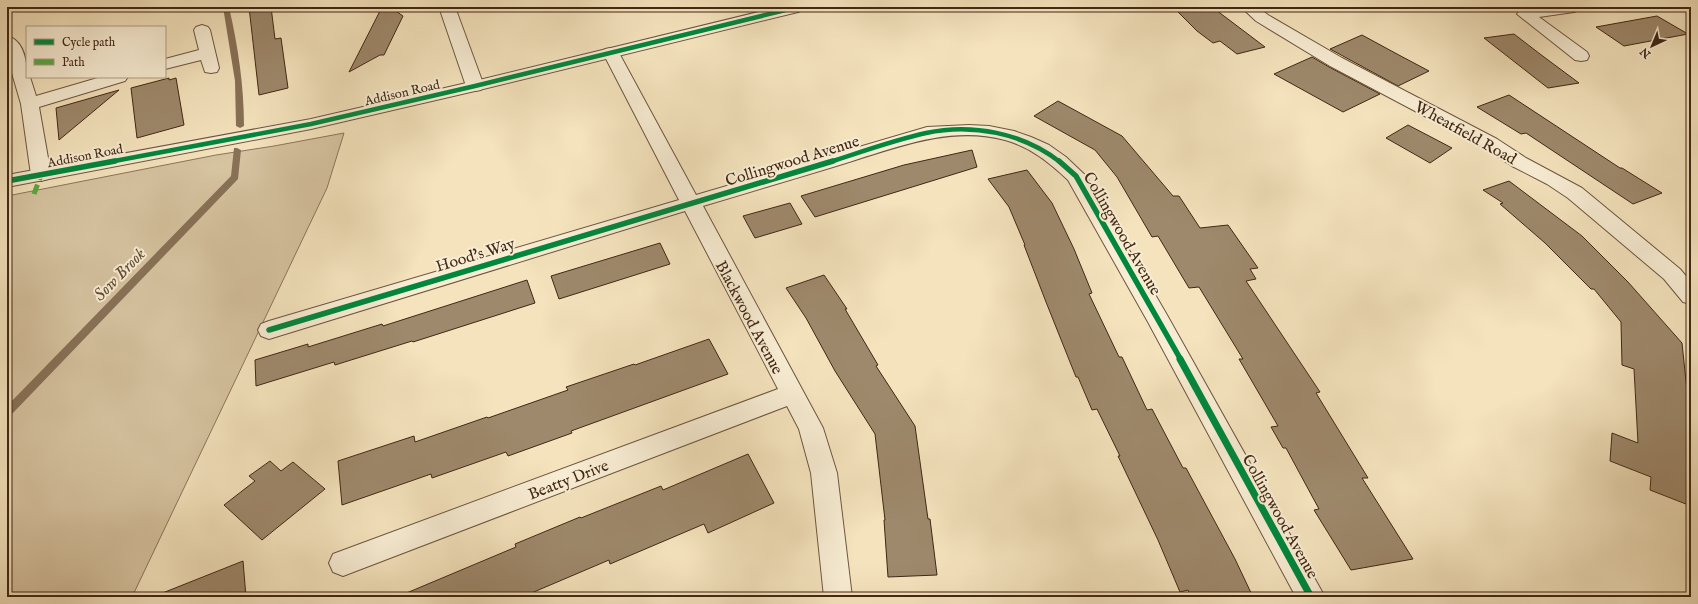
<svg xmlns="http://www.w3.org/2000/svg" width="1698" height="604" viewBox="0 0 1698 604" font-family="'IM FELL English',serif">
  <rect width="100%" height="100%" fill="#f4e3bd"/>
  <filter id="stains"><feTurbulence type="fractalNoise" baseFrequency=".005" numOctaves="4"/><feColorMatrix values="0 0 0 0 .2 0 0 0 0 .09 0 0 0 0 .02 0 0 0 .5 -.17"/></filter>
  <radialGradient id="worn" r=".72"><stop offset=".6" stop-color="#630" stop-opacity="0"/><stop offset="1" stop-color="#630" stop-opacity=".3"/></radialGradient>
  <!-- green -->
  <path fill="#d6c3a0" stroke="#8c755a" d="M344,133L327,188L132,597H7V196L216,155L274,146Z"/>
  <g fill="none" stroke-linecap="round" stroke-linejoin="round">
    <!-- stream -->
    <g fill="#887157" fill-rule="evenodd">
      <path d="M223,7H229C238,46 244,86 244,126L240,128L236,126L235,81Z"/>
      <path d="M234,148H237L241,150L238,179L11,415L7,416V406L231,176Z"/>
    </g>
  </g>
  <!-- building -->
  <g fill="#9e896c" stroke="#412714">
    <path d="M249,7H271L275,39L281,38L288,88L259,95Z"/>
    <path d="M382,7H390L403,16L384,55H380L349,72Z"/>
    <path d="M1173,7H1212L1265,47L1237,54L1220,41L1213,43L1197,31Z"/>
    <path d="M1657,16L1688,34L1624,46L1596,27Z"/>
    <path d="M1514,34L1540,54L1579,83L1548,88L1484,38Z"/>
    <path d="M1362,35L1397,54L1429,71L1398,86L1330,49Z"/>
    <path d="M1312,57L1329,67L1380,94L1343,112L1274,74Z"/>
    <path d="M169,78V80L176,78L184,125L137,138L131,88Z"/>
    <path d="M119,90L59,140L56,108Z"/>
    <path d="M1509,95L1620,168H1622L1662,193L1633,204L1526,133L1521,134L1477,107Z"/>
    <path d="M1058,101L1122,136L1173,196H1179L1200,228L1228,225L1258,268L1250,269L1256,279L1246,281L1320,392L1316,393L1368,478H1362L1413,559L1351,570L1314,510L1319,509L1286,448H1283L1271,427L1278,426L1239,359H1243L1199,287L1189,288L1158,236L1152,237L1117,177L1095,150L1034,116Z"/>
    <path d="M1408,125L1431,137L1452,148L1430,163L1386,138Z"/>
    <path d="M972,150L977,167L815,217L801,196L904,165Z"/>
    <path d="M1027,170L1052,203L1074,249L1092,293L1089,294L1119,357H1122L1147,410L1152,409L1183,468H1186L1235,559L1253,597H1191L1188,590L1180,592L1158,540L1118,456H1120L1097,409L1092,410L1078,377H1076L1046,302L1024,245H1025L1009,207L988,179Z"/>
    <path d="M1509,181L1582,236L1628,282L1682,343L1687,391L1690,392L1691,404V506L1650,490L1651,477L1610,461L1612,433L1638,443L1634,369L1622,365L1621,322L1594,289H1591L1545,243L1500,204L1503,203L1483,190Z"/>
    <path d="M790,203L802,224L755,238L743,216Z"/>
    <path d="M660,243L670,264L559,299L551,276Z"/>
    <path d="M824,275L847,309H845L878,365L876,366L915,426L928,519H930L937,575L888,577L884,520H885L875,434L835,371L806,318L786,288Z"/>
    <path d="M527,280L535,303L413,342L412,341L335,365L334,362L256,386L255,360L308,344V347L382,324L383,326Z"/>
    <path d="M709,339L728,374L571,431L572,433L508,456L506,452L432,478L431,474L342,505L338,461L414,436L415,442L487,417L488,418L568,390L566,387L634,364L635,365Z"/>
    <path d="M748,454L774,503L708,533L704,524L610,564L609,560L522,597H397L516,547L515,544L580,517L581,518L661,486L663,490Z"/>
    <path d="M270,461L281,471L293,462L325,489L262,540L224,505L255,481L249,476Z"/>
    <path d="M243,561L246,597H156L155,596Z"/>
  </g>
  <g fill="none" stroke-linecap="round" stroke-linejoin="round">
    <defs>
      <g id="minor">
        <path d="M439,7H455L484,86L481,90L475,91L469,90L466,86Z"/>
        <path d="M1241,7H1258L1268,15L1342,58L1497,139L1526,158L1582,188L1680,269L1691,282V304L1683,302L1664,279L1568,198L1547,184L1512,166L1483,147L1330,66L1256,21Z"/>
        <path d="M1541,7H1582L1579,10L1574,12L1539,17L1587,52L1589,56L1587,60L1581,61L1575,60L1517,14L1519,11Z"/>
        <path d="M202,25L208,27L210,30L219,68L217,72L211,73L205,72L201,60L165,69V59L199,50L194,30L196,27Z"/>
        <path d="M7,36C24,40 27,62 27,77H30L36,96L101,77H128L125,81L39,107L51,175L48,179L41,181L34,179L31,175L21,104L7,56Z"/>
        <path d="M611,48L617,49L619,53L696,195L927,127L969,125L989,126L1014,131L1031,137L1049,145L1066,157L1086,176L1167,315L1325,597H1296L1148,322L1068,180C1049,162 1030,147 1005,140C947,124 888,151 833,167C790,180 746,193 703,206L823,428L837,473L852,597H824L811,473L799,429L787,406L343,576L333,572L329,563L333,554L778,389L685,211L269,339L261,336L258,330L261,324L269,321L679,200L603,53L605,49Z"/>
      </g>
      <path id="tertiary" d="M779,7H806L803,10L798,12L475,91L311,129L7,187V175L311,119L475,81Z"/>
    </defs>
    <!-- minor casing -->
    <use href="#minor" stroke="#6e563e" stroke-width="2"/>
    <!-- tertiary casing -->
    <use href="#tertiary" stroke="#6e563e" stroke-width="2"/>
    <!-- minor -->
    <use href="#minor" fill="#f8edd4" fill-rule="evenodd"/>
    <!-- tertiary -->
    <use href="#tertiary" fill="#f8edd4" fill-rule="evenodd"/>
    <!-- quiet -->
    <path stroke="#56aa42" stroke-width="5" stroke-dasharray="10 5" stroke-linecap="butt" d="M34,194L41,175"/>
    <defs>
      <g id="cycleway-far2">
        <path d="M109,162L311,124L475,86L798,7"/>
        <path d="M830,162C861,152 894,140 926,133C972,123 1023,133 1060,162"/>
      </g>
      <g id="cycleway-far1">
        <path d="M1059,161L1076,176L1181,360"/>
        <path d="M7,181L115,161"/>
        <path d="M269,330L833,161"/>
      </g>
      <path id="cycleway" d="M1180,359L1311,597"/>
    </defs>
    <!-- cycleway-far2 casing -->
    <use href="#cycleway-far2" stroke="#f8edd4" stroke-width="6"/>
    <!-- cycleway-far1 casing -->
    <use href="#cycleway-far1" stroke="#f8edd4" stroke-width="8"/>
    <!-- cycleway casing -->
    <use href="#cycleway" stroke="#f8edd4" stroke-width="10"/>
    <!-- cycleway-far2 -->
    <use href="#cycleway-far2" stroke="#00873e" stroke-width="4.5"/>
    <!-- cycleway-far1 -->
    <use href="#cycleway-far1" stroke="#00873e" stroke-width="5.5"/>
    <!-- cycleway -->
    <use href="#cycleway" stroke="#00873e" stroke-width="7"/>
  </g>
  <g text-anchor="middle" stroke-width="4" stroke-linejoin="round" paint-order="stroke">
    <!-- far-street labels -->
    <g font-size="13" fill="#412714" stroke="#f8edd4">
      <text transform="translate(402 92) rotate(-13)" y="5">Addison Road</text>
      <text transform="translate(85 155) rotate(-11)" y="5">Addison Road</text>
    </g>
    <!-- street labels -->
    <g font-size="16" fill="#412714" stroke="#f8edd4">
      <text transform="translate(1466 132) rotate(29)" y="6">Wheatfield Road</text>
      <text transform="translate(792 160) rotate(-17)" y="6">Collingwood Avenue</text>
      <text transform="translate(1123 233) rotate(60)" y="6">Collingwood Avenue</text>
      <text transform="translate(475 254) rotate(-17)" y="6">Hood's Way</text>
      <text transform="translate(750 317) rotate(62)" y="6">Blackwood Avenue</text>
      <text transform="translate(568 479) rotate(-21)" y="6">Beatty Drive</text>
      <text transform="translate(1281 516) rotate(61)" y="6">Collingwood Avenue</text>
    </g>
    <!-- water labels -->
    <g font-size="17" font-style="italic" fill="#644c36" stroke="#f8edd4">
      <text transform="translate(119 274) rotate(-46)" y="6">Sow Brook</text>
    </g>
  </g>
  <!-- margin -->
  <rect width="1698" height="604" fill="none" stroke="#f4e3bd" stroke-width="24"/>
  <rect x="8" y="8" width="1682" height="588" fill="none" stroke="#412714" stroke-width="2"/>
  <rect x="12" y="12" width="1674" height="580" fill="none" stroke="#412714"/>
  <!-- legend -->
  <rect x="26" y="26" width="140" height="52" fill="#f8edd4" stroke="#af9e87"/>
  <rect x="34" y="39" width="20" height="6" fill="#00873e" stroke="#af9e87"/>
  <text x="62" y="46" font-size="12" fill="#412714">Cycle path</text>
  <rect x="34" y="59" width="20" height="6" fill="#56aa42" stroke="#af9e87"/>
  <text x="62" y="66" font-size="12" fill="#412714">Path</text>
  <!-- north arrow -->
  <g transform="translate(1652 46) rotate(224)" stroke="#f8edd4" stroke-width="3" paint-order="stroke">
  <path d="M0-3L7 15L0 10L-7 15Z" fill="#412714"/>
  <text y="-6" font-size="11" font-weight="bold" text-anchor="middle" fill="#412714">N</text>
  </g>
  <rect width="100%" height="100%" filter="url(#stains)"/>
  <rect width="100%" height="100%" fill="url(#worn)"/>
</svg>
